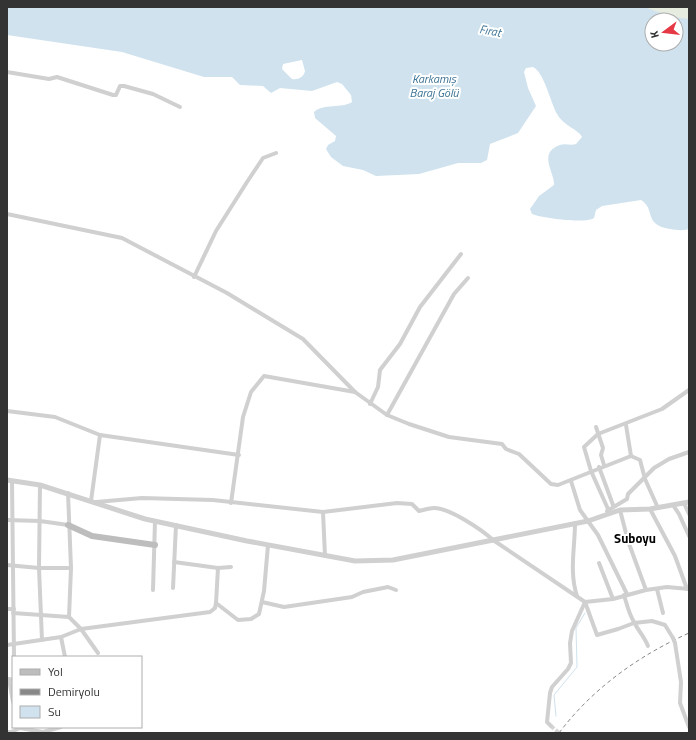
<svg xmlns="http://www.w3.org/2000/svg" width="696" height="740" viewBox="0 0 696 740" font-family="'Titillium Web',sans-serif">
  <rect width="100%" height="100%" fill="#fff"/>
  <!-- green -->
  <path fill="#e6ecdf" d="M599,7H689V25L676,20Z"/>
  <!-- water -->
  <path fill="#cfe2ee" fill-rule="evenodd" d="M7,7H644L673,17L689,19V229C682,231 677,230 670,229C643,225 656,209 641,200L602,206L596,210L594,218C585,224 542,218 532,214L530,209L539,196L554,185C555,173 537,153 560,145C565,143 571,146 576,144L582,137C579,130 564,126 557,114C550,101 544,72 533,67L526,68L524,72L528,88L536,106L518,133L490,144L487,160L481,163H458L419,174L376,176L363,170L343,166L331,157L326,149L328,145L335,141L336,136L315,118L314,112C324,103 341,109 352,102L351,95L342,84L337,82L312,91L280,88L271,93L263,86L240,85L232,77H204L122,52L7,35ZM652,20H676V44H652ZM302,60L305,71C304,77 298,80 292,79L282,69L283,64Z"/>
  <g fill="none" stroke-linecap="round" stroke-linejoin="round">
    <!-- stream -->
    <path stroke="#cfe2ee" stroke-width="1" d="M556,716L554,695L577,667L576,628L585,613"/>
    <!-- minor-tunnel -->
    <path stroke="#d6d6d6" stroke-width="4" stroke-dasharray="4 2" stroke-linecap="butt" d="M551,726L559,733"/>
    <!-- minor -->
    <g stroke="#d0d0d0" stroke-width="4">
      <path d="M7,72L49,79L57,77L113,95H116L120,86H124L153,94L180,107"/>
      <path d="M7,214L122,238L227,293L303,339L355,392L387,415L409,424L449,437L502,444L506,449L519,454L551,484L558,485L631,456L640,460L645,479L658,508"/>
      <path d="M194,277L216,231L247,182L263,158L276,153"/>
      <path d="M370,404L378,387L380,370L400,344L420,307L461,254"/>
      <path d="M7,411L55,417L100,435L239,455"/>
      <path d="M387,415L454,294L468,278"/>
      <path d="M626,425L631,456"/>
      <path d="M596,427L603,448L601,455L604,465"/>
      <path d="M599,467L613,505"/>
      <path d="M12,481L14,657"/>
      <path d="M571,481L580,510L598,535L627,594"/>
      <path d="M40,485L39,568L42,640"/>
      <path d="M68,493L71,568L69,617L81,629L98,653"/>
      <path d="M91,501L100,435"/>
      <path d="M96,502L142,498L213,500L323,512L397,503L412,504L419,511C424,510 429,508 434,508C450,508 482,530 493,540L585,602L613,599L646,590L667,587L689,589"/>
      <path d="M231,503L243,417L251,392L264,376L355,392"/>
      <path d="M684,503L689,514"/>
      <path d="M673,505L679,514L689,536"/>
      <path d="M608,509L591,471L584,447L598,434L662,409L689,390"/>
      <path d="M650,509L675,556L687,589"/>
      <path d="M620,510L628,541L646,590"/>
      <path d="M607,511L627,499L628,494L654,468L669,459L689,452"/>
      <path d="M323,512L325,556"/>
      <path d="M7,520L40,521L68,525"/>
      <path d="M575,523C575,547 569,572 577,596"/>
      <path d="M174,562L218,568L231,567"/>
      <path d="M599,563L613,599"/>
      <path d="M7,565L39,568H71"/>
      <path d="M218,568L216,603L238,620L251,619L259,614L264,591L268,545"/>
      <path d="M173,588L176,525"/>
      <path d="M657,589L663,613"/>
      <path d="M153,590L155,521"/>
      <path d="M624,595C627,605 629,614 634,622C639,632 644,636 648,646"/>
      <path d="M262,602L284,607L352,597L363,592L388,587L396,590"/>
      <path d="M585,602L597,635L618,629L634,623L652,621L665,625L673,638"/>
      <path d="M7,609H14"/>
      <path d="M13,613L69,617"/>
      <path d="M61,637L65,657"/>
      <path d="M675,643L681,682L680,703L689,727"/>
      <path d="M7,645L61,637L81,629L210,612L215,608L216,603"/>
      <path d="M13,680L9,679L13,702"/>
      <path d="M551,726L547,722L550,693L552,687L568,669L571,663L570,643L572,631L585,602"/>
      <path d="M7,732H11L20,728L43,732L61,727"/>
    </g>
    <!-- tertiary -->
    <path stroke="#d0d0d0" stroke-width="5" d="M7,480L40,485L145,519L247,541L355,561L393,560L588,521L620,510L650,509L689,502"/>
    <!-- secondary -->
    <path stroke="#bdbdbd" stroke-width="6" d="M68,525L92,536L155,545"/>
    <!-- rail -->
    <path stroke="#888" stroke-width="1" stroke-dasharray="4 3" stroke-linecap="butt" d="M559,733C592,689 638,656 689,633"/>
    <!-- minor-bridge -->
    <path stroke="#d0d0d0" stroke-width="4" d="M673,638L675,643"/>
  </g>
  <g text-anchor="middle" stroke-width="4" stroke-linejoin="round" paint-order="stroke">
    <!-- water labels -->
    <g font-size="12" font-style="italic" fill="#3f7597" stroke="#fff">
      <text transform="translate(490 31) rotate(10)" y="4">Fırat</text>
      <text x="434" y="83">Karkamış<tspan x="434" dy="14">Baraj Gölü</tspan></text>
    </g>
    <!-- quarter labels -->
    <g font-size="13" font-weight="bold" fill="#000" stroke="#fff">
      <text x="635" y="543">Suboyu</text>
    </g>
  </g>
  <!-- border -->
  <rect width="696" height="740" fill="none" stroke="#333333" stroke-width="16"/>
  <!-- legend -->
  <rect x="12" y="656" width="130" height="72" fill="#ffffff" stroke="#adadad"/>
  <rect x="20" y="669" width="20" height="6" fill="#bdbdbd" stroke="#adadad"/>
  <text x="48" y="676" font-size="12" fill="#333333">Yol</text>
  <rect x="20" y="689" width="20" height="6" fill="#888888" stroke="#adadad"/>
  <text x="48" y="696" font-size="12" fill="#333333">Demiryolu</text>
  <rect x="20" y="706" width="20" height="12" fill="#cfe2ee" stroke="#adadad"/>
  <text x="48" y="716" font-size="12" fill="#333333">Su</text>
  <!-- north arrow -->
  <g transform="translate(664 32) rotate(255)"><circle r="19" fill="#ffffff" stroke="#adadad"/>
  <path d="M0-3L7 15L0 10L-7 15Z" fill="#e63946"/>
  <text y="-6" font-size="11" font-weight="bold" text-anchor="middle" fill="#333333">K</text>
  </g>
</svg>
